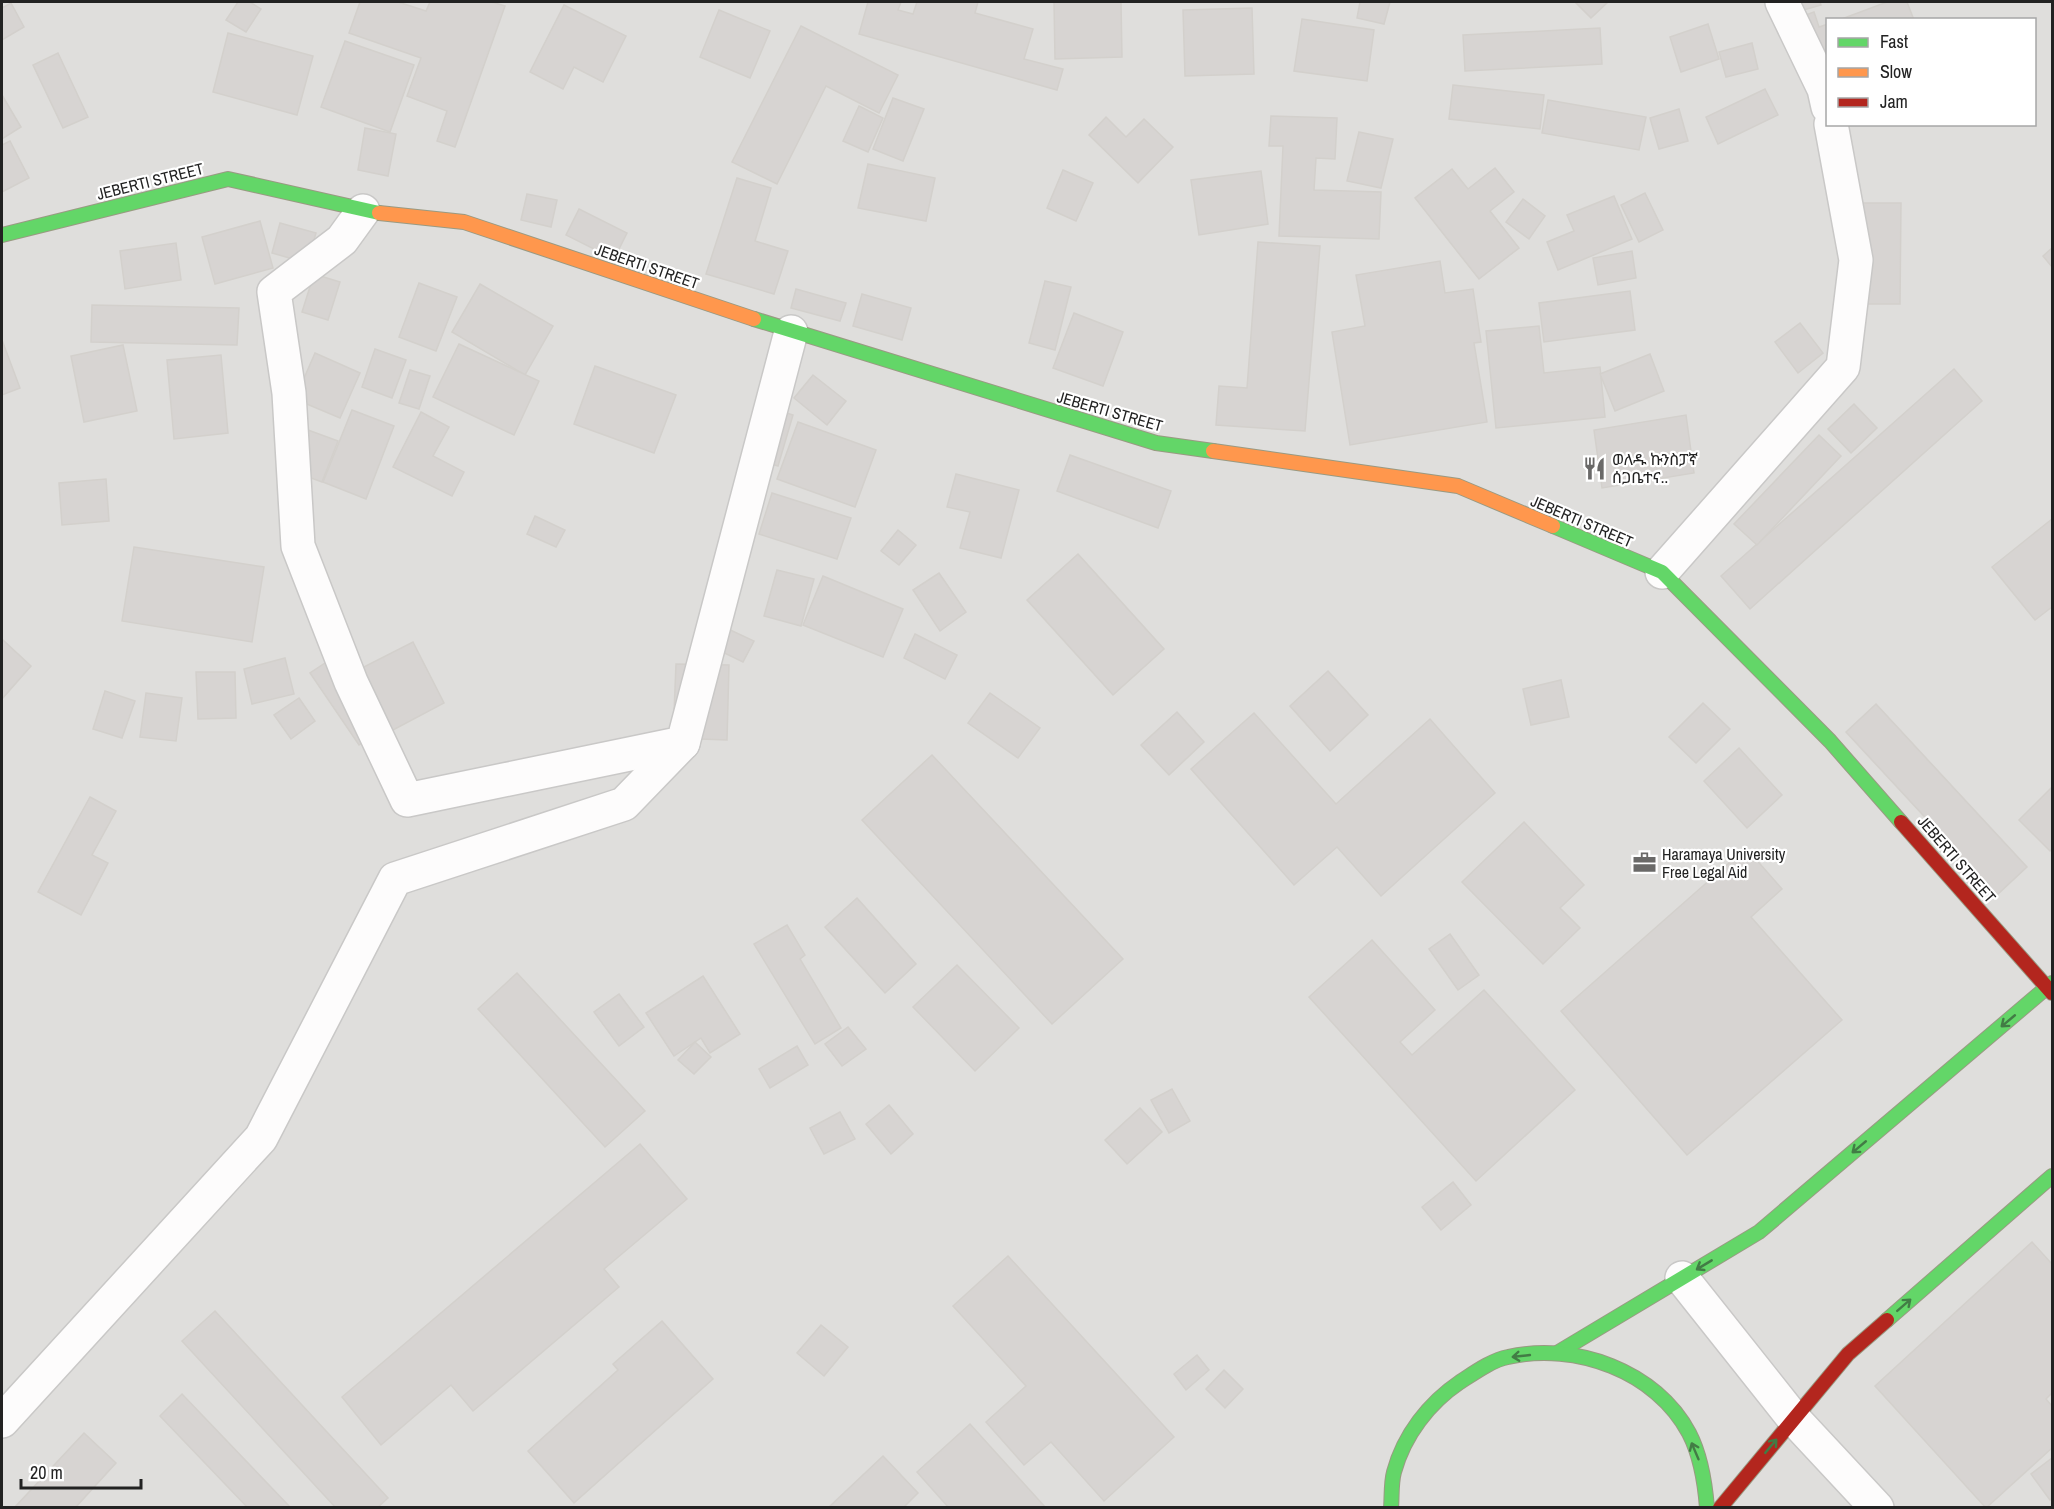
<svg xmlns="http://www.w3.org/2000/svg" width="2054" height="1509" viewBox="0 0 2054 1509" font-family="'Archivo Narrow','Noto Sans Ethiopic',sans-serif">
  <rect width="100%" height="100%" fill="#f0eeeb"/>
  <!-- residential -->
  <path fill="#dfdedc" fill-rule="evenodd" d="M2,2H2052V1507H2ZM1828,20H2034V124H1828Z"/>
  <!-- building -->
  <g fill="#d7d4d2" stroke="#d3d0cc" stroke-width="1.5">
    <path d="M238,2H250L261,9L246,32L226,20Z"/>
    <path d="M360,2H398L426,11L430,2H492L505,6L455,147L437,141L447,111L407,96L421,58L349,33Z"/>
    <path d="M868,2H901L898,10L913,14L917,2H978L975,13L1033,29L1024,59L1063,69L1057,90L859,34Z"/>
    <path d="M1054,2H1121L1122,57L1055,59Z"/>
    <path d="M1360,2H1390L1384,24L1357,18Z"/>
    <path d="M1575,2H1608L1591,18Z"/>
    <path d="M1782,2H1820L1821,5L1786,15Z"/>
    <path d="M1887,2H1907L1914,20H1839Z"/>
    <path d="M11,3L24,27L2,40V8Z"/>
    <path d="M564,5L626,36L603,82L574,67L563,89L530,72Z"/>
    <path d="M1252,8L1254,74L1185,76L1183,10Z"/>
    <path d="M719,10L770,31L750,78L700,57Z"/>
    <path d="M1814,12L1819,27L1828,24V67L1784,23Z"/>
    <path d="M1302,19L1374,30L1367,81L1294,71Z"/>
    <path d="M1708,24L1719,59L1681,72L1670,37Z"/>
    <path d="M801,26L898,75L879,113L826,86L777,184L732,162Z"/>
    <path d="M1600,28L1602,64L1465,71L1463,35Z"/>
    <path d="M228,33L313,56L297,115L213,92Z"/>
    <path d="M345,41L414,65L390,132L321,107Z"/>
    <path d="M1752,43L1758,69L1726,77L1719,52Z"/>
    <path d="M58,53L88,117L63,128L33,65Z"/>
    <path d="M1453,85L1544,95L1540,129L1449,119Z"/>
    <path d="M1765,89L1778,115L1718,144L1706,117Z"/>
    <path d="M2,95L21,127L2,139Z"/>
    <path d="M893,98L924,109L903,161L873,149Z"/>
    <path d="M1548,100L1646,117L1639,150L1542,133Z"/>
    <path d="M859,106L883,118L868,152L843,141Z"/>
    <path d="M1679,109L1688,141L1659,149L1650,118Z"/>
    <path d="M1271,116L1337,118L1335,159L1316,158L1314,190L1381,192L1379,239L1279,236L1283,146H1269Z"/>
    <path d="M1106,117L1126,137L1144,119L1173,147L1138,183L1089,135Z"/>
    <path d="M365,128L396,134L388,176L358,170Z"/>
    <path d="M1359,132L1393,139L1381,188L1347,181Z"/>
    <path d="M10,141L29,178L2,192V145Z"/>
    <path d="M868,164L935,178L926,221L858,208Z"/>
    <path d="M1495,168L1514,192L1490,211L1519,248L1479,279L1415,198L1452,169L1468,189Z"/>
    <path d="M1063,170L1093,183L1076,221L1047,208Z"/>
    <path d="M1261,171L1268,224L1199,235L1191,180Z"/>
    <path d="M737,178L771,188L755,241L788,251L774,294L706,274Z"/>
    <path d="M1645,193L1663,230L1639,242L1621,205Z"/>
    <path d="M527,194L557,200L551,227L521,220Z"/>
    <path d="M1614,196L1632,239L1558,270L1547,242L1574,231L1567,215Z"/>
    <path d="M1523,199L1545,216L1529,239L1506,222Z"/>
    <path d="M1851,203H1901L1900,304H1849Z"/>
    <path d="M579,209L627,233L614,259L566,235Z"/>
    <path d="M260,221L273,268L215,284L202,237Z"/>
    <path d="M280,223L316,233L307,263L272,253Z"/>
    <path d="M1258,242L1320,246L1305,431L1216,425L1219,386L1247,388Z"/>
    <path d="M176,243L181,280L125,289L120,251Z"/>
    <path d="M2052,248V267L2043,256Z"/>
    <path d="M1632,251L1636,278L1598,285L1593,258Z"/>
    <path d="M1440,261L1445,293L1473,289L1481,342L1474,343L1487,422L1350,445L1332,332L1365,326L1356,275Z"/>
    <path d="M314,274L340,282L328,320L302,312Z"/>
    <path d="M1045,281L1071,287L1055,350L1029,343Z"/>
    <path d="M419,283L457,297L436,351L399,337Z"/>
    <path d="M480,284L553,326L525,375L452,332Z"/>
    <path d="M796,289L846,303L840,321L791,308Z"/>
    <path d="M1630,291L1635,330L1544,342L1539,303Z"/>
    <path d="M862,294L911,308L902,340L853,326Z"/>
    <path d="M92,305L239,308L237,345L91,342Z"/>
    <path d="M1074,313L1123,332L1103,386L1053,368Z"/>
    <path d="M1800,323L1823,353L1798,373L1775,342Z"/>
    <path d="M1539,326L1544,373L1600,367L1605,417L1496,428L1486,331Z"/>
    <path d="M2,340L20,388L2,395Z"/>
    <path d="M459,344L539,381L514,435L433,397Z"/>
    <path d="M123,345L137,411L84,422L71,356Z"/>
    <path d="M375,349L406,360L392,398L362,387Z"/>
    <path d="M315,353L360,373L340,418L295,399Z"/>
    <path d="M1650,354L1664,391L1615,411L1600,374Z"/>
    <path d="M221,355L228,433L174,439L167,360Z"/>
    <path d="M595,366L676,395L654,453L574,424Z"/>
    <path d="M1954,369L1982,401L1750,609L1721,576Z"/>
    <path d="M410,370L430,376L419,409L399,403Z"/>
    <path d="M813,375L846,401L827,425L794,398Z"/>
    <path d="M1854,404L1877,428L1851,453L1828,429Z"/>
    <path d="M761,405L793,415L778,466L746,456Z"/>
    <path d="M352,410L394,426L366,499L323,482Z"/>
    <path d="M421,412L449,427L433,456L464,472L452,496L393,467Z"/>
    <path d="M1686,415L1694,473L1602,488L1594,430Z"/>
    <path d="M798,422L876,450L855,507L777,479Z"/>
    <path d="M297,426L338,441L322,482L282,467Z"/>
    <path d="M1819,435L1841,456L1757,545L1734,524Z"/>
    <path d="M1070,455L1171,491L1158,528L1057,491Z"/>
    <path d="M956,474L1019,490L1001,558L960,548L970,512L947,507Z"/>
    <path d="M106,479L109,521L62,525L59,483Z"/>
    <path d="M772,493L851,518L837,559L759,534Z"/>
    <path d="M535,516L565,530L556,547L527,534Z"/>
    <path d="M2052,519V607L2035,620L1992,567Z"/>
    <path d="M898,530L916,545L899,565L881,551Z"/>
    <path d="M134,547L264,567L252,642L122,621Z"/>
    <path d="M1078,554L1164,649L1113,695L1027,600Z"/>
    <path d="M777,570L814,579L801,626L764,616Z"/>
    <path d="M939,573L966,612L940,631L913,590Z"/>
    <path d="M823,576L903,609L883,657L803,625Z"/>
    <path d="M726,628L754,641L743,662L716,649Z"/>
    <path d="M915,634L957,655L945,679L904,658Z"/>
    <path d="M3,640L31,666L2,699V642Z"/>
    <path d="M413,642L444,703L378,738L346,676Z"/>
    <path d="M285,658L294,694L252,704L244,669Z"/>
    <path d="M325,663L375,734L359,745L310,673Z"/>
    <path d="M676,664L729,665L727,740L673,738Z"/>
    <path d="M1328,671L1368,715L1330,751L1290,706Z"/>
    <path d="M196,672H235L236,718L198,719Z"/>
    <path d="M1561,680L1569,717L1531,725L1523,689Z"/>
    <path d="M105,691L135,701L122,738L93,729Z"/>
    <path d="M146,693L182,698L176,741L140,737Z"/>
    <path d="M990,693L1040,728L1018,758L968,723Z"/>
    <path d="M299,698L315,721L291,739L274,715Z"/>
    <path d="M1703,703L1730,729L1696,763L1669,737Z"/>
    <path d="M1876,704L2027,867L1997,895L1846,732Z"/>
    <path d="M1177,712L1204,742L1169,775L1141,745Z"/>
    <path d="M1254,713L1336,804L1430,719L1495,793L1381,896L1337,847L1294,885L1191,769Z"/>
    <path d="M1739,748L1782,795L1747,828L1704,781Z"/>
    <path d="M932,755L1123,959L1052,1024L862,820Z"/>
    <path d="M2052,787V849L2050,851L2019,820Z"/>
    <path d="M90,797L116,811L92,855L108,863L81,915L38,892Z"/>
    <path d="M1524,822L1584,885L1560,908L1580,928L1543,964L1462,882Z"/>
    <path d="M1746,848L1782,889L1751,917L1842,1020L1687,1155L1561,1011Z"/>
    <path d="M857,898L916,964L885,993L825,927Z"/>
    <path d="M787,925L805,955L800,959L841,1028L815,1044L754,944Z"/>
    <path d="M1450,934L1479,975L1458,990L1429,949Z"/>
    <path d="M1372,940L1435,1010L1400,1042L1412,1055L1484,990L1575,1090L1476,1181L1309,997Z"/>
    <path d="M957,965L1019,1028L975,1071L913,1007Z"/>
    <path d="M517,973L645,1111L605,1147L478,1009Z"/>
    <path d="M703,976L740,1034L710,1053L701,1038L674,1056L646,1013Z"/>
    <path d="M619,994L644,1027L619,1046L594,1012Z"/>
    <path d="M848,1027L866,1049L842,1066L825,1044Z"/>
    <path d="M695,1042L711,1057L694,1074L678,1060Z"/>
    <path d="M797,1046L808,1065L770,1088L759,1069Z"/>
    <path d="M1172,1089L1190,1121L1169,1133L1151,1100Z"/>
    <path d="M889,1105L913,1134L891,1154L866,1124Z"/>
    <path d="M1140,1108L1162,1132L1127,1164L1105,1140Z"/>
    <path d="M840,1112L855,1139L824,1154L810,1128Z"/>
    <path d="M640,1144L687,1199L604,1269L619,1287L473,1411L451,1385L381,1445L342,1397Z"/>
    <path d="M1453,1182L1471,1205L1441,1230L1422,1207Z"/>
    <path d="M2032,1242L2052,1264V1393L2046,1399L2052,1406V1448L1986,1508L1875,1386Z"/>
    <path d="M1008,1256L1174,1437L1104,1501L1051,1442L1024,1465L986,1422L1026,1386L953,1306Z"/>
    <path d="M215,1311L388,1498L377,1508H336L182,1341Z"/>
    <path d="M662,1321L713,1379L574,1503L528,1451L618,1370L613,1364Z"/>
    <path d="M821,1325L848,1347L824,1376L797,1353Z"/>
    <path d="M1197,1355L1209,1370L1186,1390L1174,1374Z"/>
    <path d="M1224,1370L1243,1389L1225,1408L1206,1389Z"/>
    <path d="M182,1394L291,1508H248L160,1416Z"/>
    <path d="M970,1424L1046,1508H949L917,1472Z"/>
    <path d="M84,1433L116,1463L75,1508H14Z"/>
    <path d="M883,1456L918,1493L903,1508H828Z"/>
    <path d="M2052,1458V1498L2050,1500L2031,1474Z"/>
  </g>
  <g fill="none" stroke-linecap="round" stroke-linejoin="round">
    <defs>
      <g id="street">
        <path d="M1782,2L1824,89L1828,107"/>
        <path d="M363,211L342,240L274,292L289,393L298,546L351,682L407,800L683,743L791,332"/>
        <path d="M1662,572L1843,367L1856,260L1831,124"/>
        <path d="M1682,1278L1794,1419L1877,1508"/>
        <path d="M2,1421L261,1138L395,879L624,804L683,743"/>
      </g>
      <g id="fast">
        <path d="M2,235L228,179L379,213"/>
        <path d="M754,319L1156,443L1213,451"/>
        <path d="M1553,526L1662,572L1830,741L1901,822"/>
        <path d="M1887,1320L2052,1176"/>
        <path d="M1557,1353L1759,1232L2052,983"/>
        <path d="M1391,1508C1392,1496 1391,1483 1394,1472C1404,1435 1429,1403 1460,1382C1474,1373 1492,1360 1508,1357C1576,1342 1656,1371 1689,1433C1701,1456 1705,1482 1707,1508"/>
      </g>
      <g id="slow">
        <path d="M379,213L464,222L754,319"/>
        <path d="M1213,451L1458,486L1553,526"/>
      </g>
      <g id="jam">
        <path d="M1901,822L2052,993"/>
        <path d="M1720,1508L1848,1354L1887,1320"/>
      </g>
    </defs>
    <!-- street casing -->
    <use href="#street" stroke="#c9c8c7" stroke-width="36"/>
    <!-- fast casing -->
    <use href="#fast" stroke="#999a82" stroke-width="16"/>
    <!-- slow casing -->
    <use href="#slow" stroke="#999a82" stroke-width="16"/>
    <!-- jam casing -->
    <use href="#jam" stroke="#999a82" stroke-width="16"/>
    <!-- street -->
    <use href="#street" stroke="#fdfcfc" stroke-width="33"/>
    <!-- fast -->
    <use href="#fast" stroke="#63d668" stroke-width="14"/>
    <!-- slow -->
    <use href="#slow" stroke="#ff974d" stroke-width="14"/>
    <!-- jam -->
    <use href="#jam" stroke="#b3261e" stroke-width="14"/>
  </g>
  <!-- one-way arrows -->
  <defs><path id="oneway-shaft" d="M-6 0H5M1.5-3L5.5 0L1.5 3" fill="none" stroke-width="1.6" stroke-linecap="round" stroke-linejoin="round" transform="scale(1.5)"/></defs>
  <g stroke="#427c45">
    <use href="#oneway-shaft" transform="translate(2008 1021) rotate(140)"/>
    <use href="#oneway-shaft" transform="translate(1859 1147) rotate(140)"/>
    <use href="#oneway-shaft" transform="translate(1704 1265) rotate(149)"/>
    <use href="#oneway-shaft" transform="translate(1904 1305) rotate(-41)"/>
    <use href="#oneway-shaft" transform="translate(1521 1356) rotate(174)"/>
    <use href="#oneway-shaft" transform="translate(1771 1446) rotate(-50)"/>
    <use href="#oneway-shaft" transform="translate(1695 1451) rotate(-113)"/>
  </g>
  <!-- icons -->
  <defs>
    <symbol id="restaurant-bare" viewBox="-9 -9 18 18"><path d="M-5-6h1v4h1v-4h1v4h1v-4h1v5L-1.5 .5V6h-2V.5L-5-1ZM5-6V6H3V1.5H1.5Q1.5-4 5-6Z" fill="#6a6968" stroke="#fff" stroke-width="2.5" paint-order="stroke"/></symbol>
    <symbol id="office-bare" viewBox="-9 -9 18 18"><path d="M-6-3h4V-5.5h4V-3h4V5H-6ZM-1-4.5V-3h2v-1.5ZM-6 0V1H6V0Z" fill="#6a6968" stroke="#fff" stroke-width="2.5" paint-order="stroke"/></symbol>
  </defs>
  <g fill-rule="evenodd">
    <use href="#restaurant-bare" x="1578" y="452" width="33" height="33"/>
    <use href="#office-bare" x="1628" y="846" width="33" height="33"/>
  </g>
  <g text-anchor="middle" stroke-width="4.5" stroke-linejoin="round" paint-order="stroke">
    <!-- street labels -->
    <g font-size="16" fill="#222" stroke="#fff">
      <text transform="translate(150 181) rotate(-14)" y="6">JEBERTI STREET</text>
      <text transform="translate(647 266) rotate(19)" y="6">JEBERTI STREET</text>
      <text transform="translate(1110 411) rotate(16)" y="6">JEBERTI STREET</text>
      <text transform="translate(1582 521) rotate(23)" y="6">JEBERTI STREET</text>
      <text transform="translate(1957 859) rotate(49)" y="6">JEBERTI STREET</text>
    </g>
    <!-- poi labels -->
    <g font-size="16" fill="#222" stroke="#fff" text-anchor="start">
      <text x="1612" y="465">ወለዱ ኩንስፓኛ<tspan x="1612" dy="18">ሰጋቤተና..</tspan></text>
      <text x="1662" y="860">Haramaya University<tspan x="1662" dy="18">Free Legal Aid</tspan></text>
    </g>
  </g>
  <!-- border -->
  <rect width="2054" height="1509" fill="none" stroke="#222222" stroke-width="6"/>
  <!-- legend -->
  <rect x="1826" y="18" width="210" height="108" fill="#ffffff" stroke="#a7a7a7" stroke-width="1.5"/>
  <rect x="1838" y="38" width="30" height="9" fill="#63d668" stroke="#a7a7a7" stroke-width="1.5"/>
  <text x="1880" y="48" font-size="18" fill="#222222">Fast</text>
  <rect x="1838" y="68" width="30" height="9" fill="#ff974d" stroke="#a7a7a7" stroke-width="1.5"/>
  <text x="1880" y="78" font-size="18" fill="#222222">Slow</text>
  <rect x="1838" y="98" width="30" height="9" fill="#b3261e" stroke="#a7a7a7" stroke-width="1.5"/>
  <text x="1880" y="108" font-size="18" fill="#222222">Jam</text>
  <!-- scale -->
  <path d="M21 1479v9h120v-9" fill="none" stroke="#222222" stroke-width="3"/>
  <text x="30" y="1479" font-size="18" fill="#222222" stroke="#ffffff" stroke-width="4.5" paint-order="stroke">20 m</text>
</svg>
